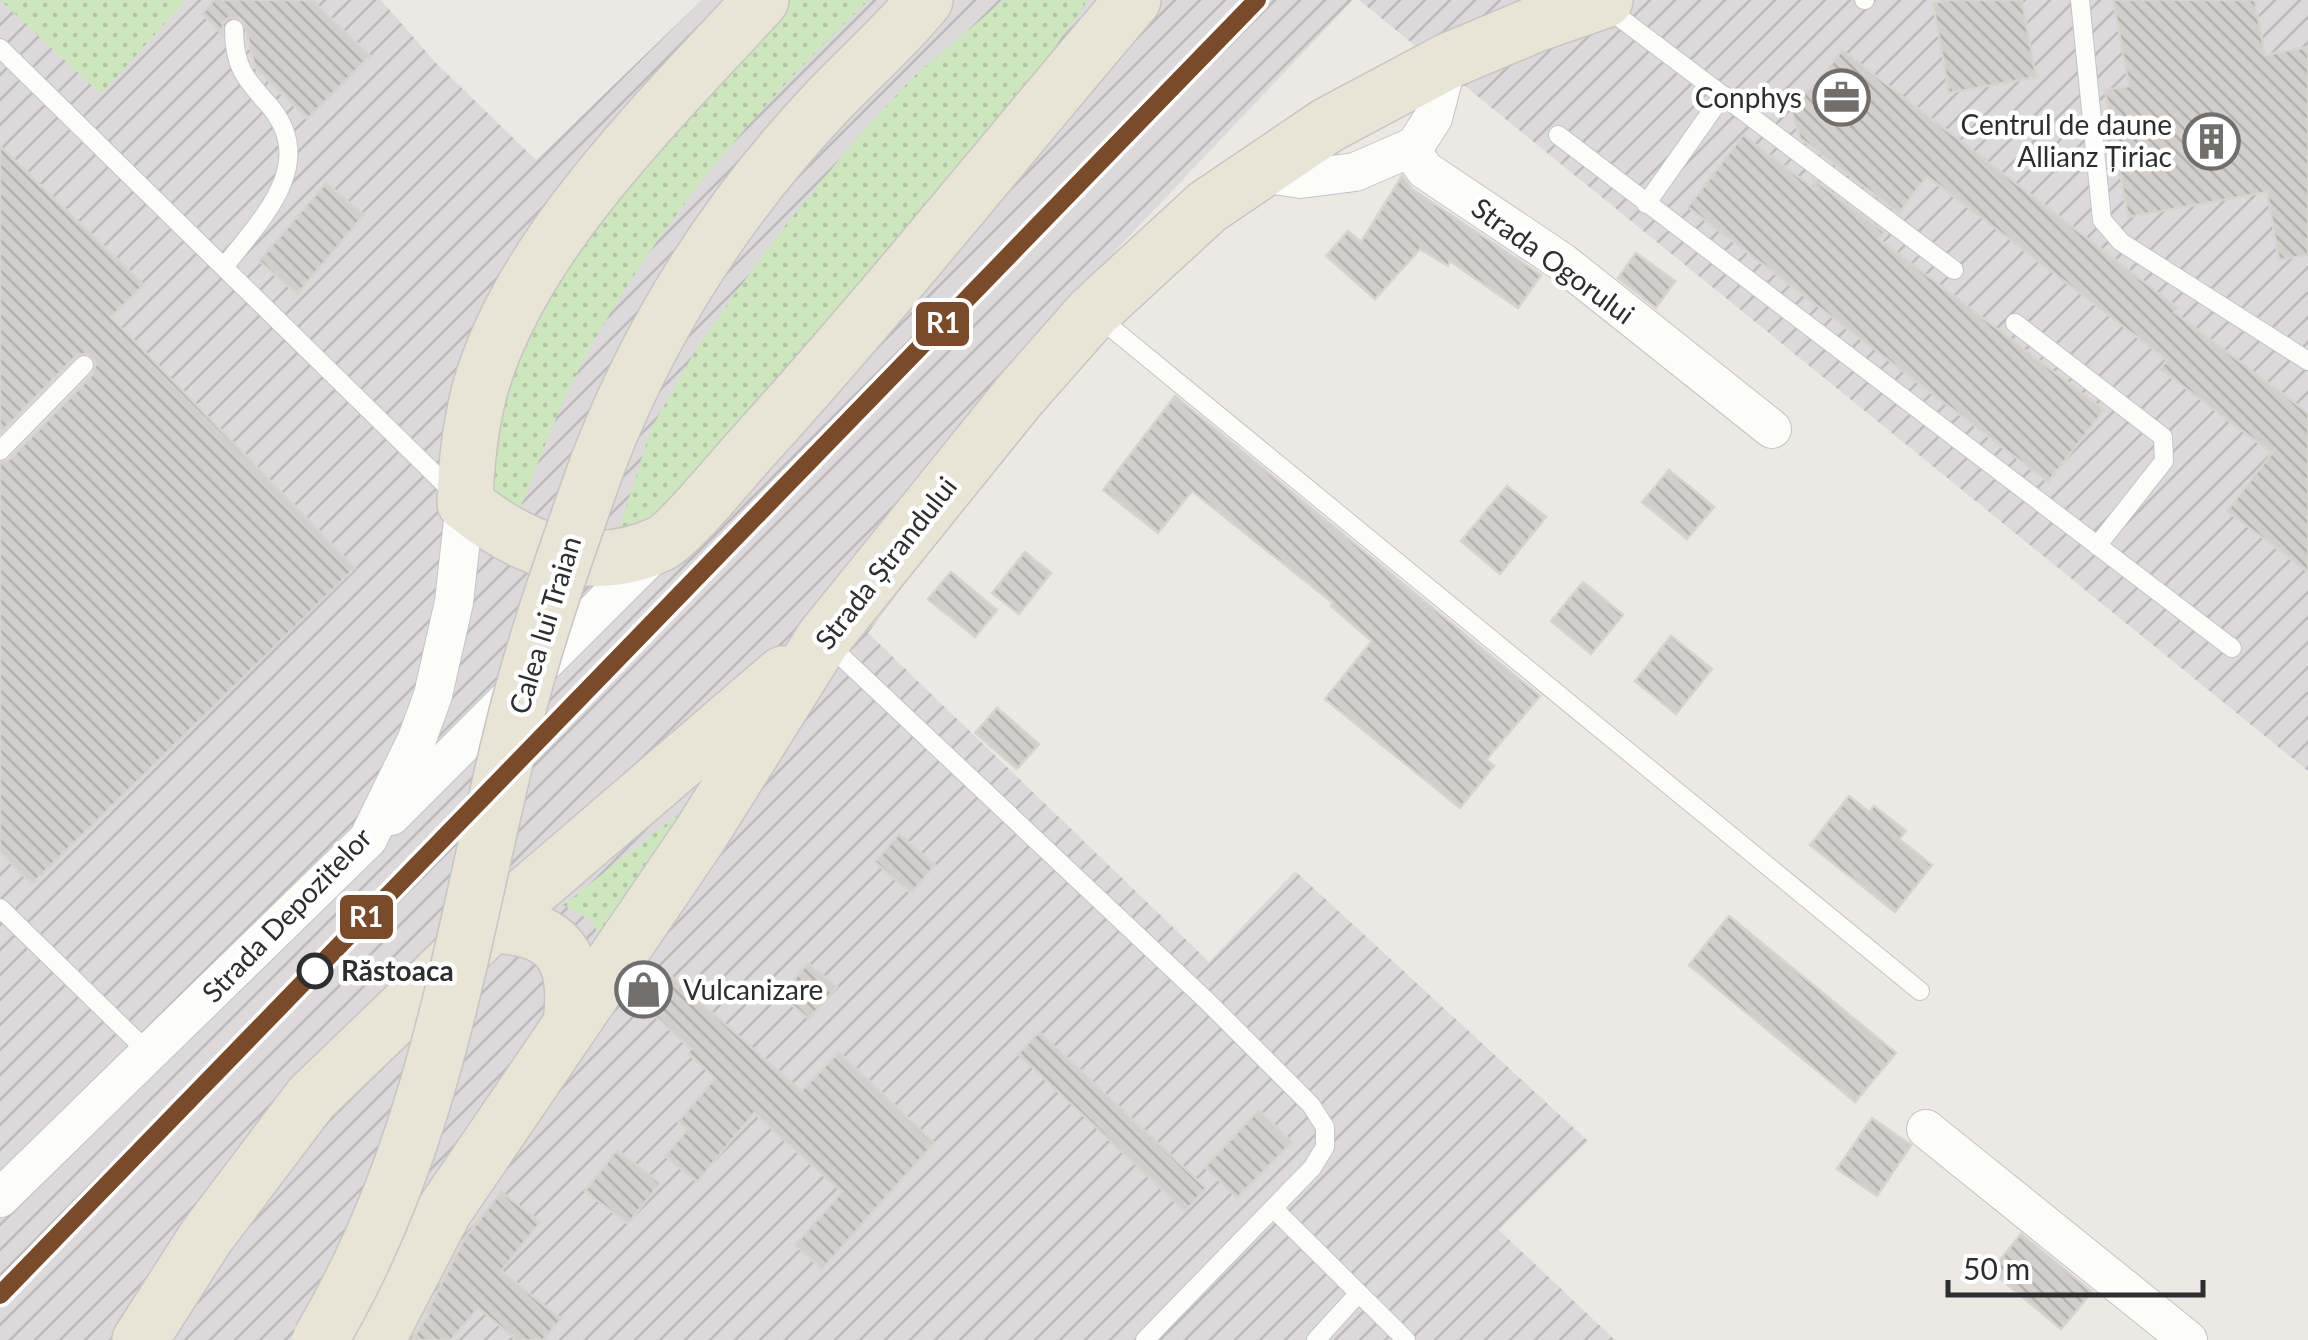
<svg xmlns="http://www.w3.org/2000/svg" width="2308" height="1340" viewBox="0 0 2308 1340" font-family="Lato,sans-serif">
  <defs>
    <pattern id="industrial-furrows" width="10" height="10" patternUnits="userSpaceOnUse" patternTransform="scale(2.5)"><rect width="10" height="10" fill="#dcd9db"/><path d="M-1 1l2-2M0 10L10 0M9 11l2-2" fill="none" stroke="#bdbbbc"/></pattern>
    <pattern id="grass-dots" width="8" height="8" patternUnits="userSpaceOnUse" patternTransform="scale(2.5)"><rect width="8" height="8" fill="#cee6be"/><path d="M2 2h.1M6 6h.1" fill="none" stroke="#b1c6a4" stroke-width="1.8" stroke-linecap="round"/></pattern>
    <pattern id="building-back-hatch" width="6" height="6" patternUnits="userSpaceOnUse" patternTransform="scale(2.5)"><rect width="6" height="6" fill="#d1cecb"/><path d="M-1 5l2 2M0 0l6 6M5-1l2 2" fill="none" stroke="#b4b1af"/></pattern>
  </defs>
  <rect width="100%" height="100%" fill="#ece8e4"/>
  <!-- industrial -->
  <g fill="url(#industrial-furrows)">
    <path d="M0,0L101,93L186,0H381L434,61L536,160L702,0H1353L1114,252L1132,308L1036,410L868,633L1209,962L1295,871L1588,1141L1499,1230L1615,1340H0Z"/>
    <path d="M1359,0H2308V771Z"/>
  </g>
  <!-- grass -->
  <g fill="url(#grass-dots)">
    <path d="M0,0H186L101,94Z"/>
    <path d="M787,0H869C759,104 657,224 584,359C558,408 539,462 518,513L488,497L489,444L513,355L580,243Z"/>
    <path d="M1004,0H1088L986,144L683,500L617,536L651,429L694,353L726,306L780,232L856,139L912,78Z"/>
    <path d="M694,802L603,945L592,921L563,905Z"/>
  </g>
  <!-- building -->
  <g fill="url(#building-back-hatch)" stroke="#d7d4d0" stroke-width="2.5">
    <path d="M214,0H312L370,56L307,119L255,67L244,22L239,18H228L223,24L222,34L202,14Z"/>
    <path d="M1948,0H2022L2036,77L1949,93L1933,3Z"/>
    <path d="M2113,0H2255L2265,55L2308,47V255L2279,260L2267,192L2128,217L2105,90L2129,86Z"/>
    <path d="M1842,50L2178,308L2174,312L2308,413V572L2227,511L2272,453L2160,369L2167,360L1927,176L1899,213L1800,138L1792,113L1796,95L1814,87Z"/>
    <path d="M1743,135L1817,191L1813,179L1884,232L1879,239L2104,410L2048,482L1688,207Z"/>
    <path d="M0,146L144,285L111,317L355,568L32,884L0,852V463L9,460L93,374L96,363L88,353L76,356L0,433Z"/>
    <path d="M1402,176L1412,189L1541,275L1518,308L1450,261L1448,266L1420,249L1375,299L1326,256L1348,231L1361,242Z"/>
    <path d="M326,183L364,215L297,294L259,261Z"/>
    <path d="M1636,253L1675,281L1656,308L1618,278Z"/>
    <path d="M1175,396L1540,696L1486,760L1494,766L1460,808L1325,699L1372,641L1331,606L1333,603L1192,491L1158,533L1103,490Z"/>
    <path d="M1669,470L1714,507L1687,539L1642,502Z"/>
    <path d="M1507,486L1546,517L1500,574L1461,541Z"/>
    <path d="M1025,552L1051,573L1019,614L992,593Z"/>
    <path d="M951,572L997,610L975,637L928,599Z"/>
    <path d="M1583,582L1623,615L1591,654L1551,621Z"/>
    <path d="M1671,636L1712,669L1676,714L1635,681Z"/>
    <path d="M997,708L1039,744L1017,769L975,733Z"/>
    <path d="M1849,796L1869,812L1874,806L1906,831L1899,839L1932,865L1895,912L1810,845Z"/>
    <path d="M899,834L935,865L911,893L875,862Z"/>
    <path d="M1729,916L1896,1053L1855,1102L1689,965Z"/>
    <path d="M808,963L837,987L809,1019L780,995Z"/>
    <path d="M672,977L801,1091L839,1052L934,1143L822,1269L795,1245L842,1192L754,1113L697,1182L665,1156L688,1129L678,1122L715,1078L688,1053L691,1049L645,1007Z"/>
    <path d="M1039,1032L1206,1188L1185,1211L1018,1054Z"/>
    <path d="M1259,1110L1292,1142L1237,1198L1205,1167Z"/>
    <path d="M1872,1118L1911,1145L1877,1196L1837,1169Z"/>
    <path d="M617,1150L660,1183L628,1224L585,1191Z"/>
    <path d="M501,1192L540,1222L501,1271L561,1319L543,1340H517L478,1308L451,1340H412L429,1314L427,1312L465,1238Z"/>
    <path d="M2021,1234L2092,1292L2061,1329L1991,1271Z"/>
  </g>
  <g fill="none" stroke-linecap="round" stroke-linejoin="round">
    <defs>
      <g id="lane">
        <path d="M1864,0H1865"/>
        <path d="M2080,0L2102,220L2121,242L2308,361"/>
        <path d="M1607,8L1954,270"/>
        <path d="M0,48L453,492"/>
        <path d="M1558,135L2232,648"/>
        <path d="M1646,204L1723,95"/>
        <path d="M224,267C261,219 320,163 268,104C244,78 234,65 234,29"/>
        <path d="M1097,316L1920,991"/>
        <path d="M2015,323L2163,437L2164,461L2097,546"/>
        <path d="M0,451L84,365"/>
        <path d="M827,643L1208,1002L1311,1105L1325,1127V1147L1312,1168L1145,1340"/>
        <path d="M0,908L149,1053"/>
        <path d="M1273,1208L1406,1340"/>
        <path d="M1316,1340L1358,1294"/>
      </g>
      <g id="street">
        <path d="M1448,61L1433,118L1415,146V156L1425,170L1562,262L1772,429"/>
        <path d="M1255,172L1301,179L1355,172L1415,146"/>
        <path d="M391,816L660,547"/>
        <path d="M1926,1129L2188,1340"/>
        <path d="M0,1198L368,839L417,739L433,695L454,602L465,503"/>
      </g>
      <g id="primary">
        <path d="M761,0C661,110 521,243 480,389C470,427 466,464 465,503C520,549 590,577 660,544C678,536 732,470 749,451C882,305 1005,150 1133,0"/>
        <path d="M598,463C650,328 725,210 825,104C858,69 894,38 925,0"/>
        <path d="M491,925C561,928 579,957 571,1024"/>
        <path d="M140,1340L206,1237L311,1098L491,925L783,674"/>
        <path d="M377,1340L444,1211L700,835L823,639L1019,396L1093,312L1207,207L1328,125L1448,61L1536,24L1605,0"/>
      </g>
    </defs>
    <!-- lane casing -->
    <use href="#lane" stroke="#c5c4c5" stroke-width="20"/>
    <!-- street casing -->
    <use href="#street" stroke="#c5c4c5" stroke-width="40"/>
    <!-- primary casing -->
    <use href="#primary" stroke="#c6c5c4" stroke-width="58"/>
    <!-- lane -->
    <use href="#lane" stroke="#fcfcfb" stroke-width="18"/>
    <!-- street -->
    <use href="#street" stroke="#fcfcfb" stroke-width="38"/>
    <!-- primary -->
    <use href="#primary" stroke="#e8e4d6" stroke-width="55"/>
    <defs>
      <path id="primary-bridge" d="M320,1340C434,1148 459,949 511,737C533,644 566,553 598,463"/>
    </defs>
    <!-- primary-bridge casing -->
    <use href="#primary-bridge" stroke="#c6c5c4" stroke-width="58" stroke-linecap="butt"/>
    <!-- primary-bridge -->
    <use href="#primary-bridge" stroke="#e8e4d6" stroke-width="55"/>
    <defs>
      <path id="rail-1" d="M0,1295L1257,0"/>
    </defs>
    <!-- rail-1 casing -->
    <use href="#rail-1" stroke="#fff" stroke-width="25"/>
    <!-- rail-1 -->
    <use href="#rail-1" stroke="#7a4b2a" stroke-width="18"/>
  </g>
  <!-- icons -->
  <defs>
    <symbol id="office-ring" viewBox="-11 -11 22 22"><circle r="9.5" fill="#fff" stroke="#706f6e" stroke-width="1.5"/><path d="M-6-3h4V-5.5h4V-3h4V5H-6ZM-1-4.5V-3h2v-1.5ZM-6 0V1H6V0Z" fill="#706f6e"/></symbol>
    <symbol id="building-ring" viewBox="-11 -11 22 22"><circle r="9.5" fill="#fff" stroke="#706f6e" stroke-width="1.5"/><path d="M-4-6H4V6H1V3H-1V6H-4ZM-2.5-4.3h1.7v1.8h-1.7ZM.8-4.3h1.7v1.8H.8ZM-2.5-1h1.7V.8h-1.7ZM.8-1h1.7V.8H.8Z" fill="#706f6e"/></symbol>
    <symbol id="shop-ring" viewBox="-11 -11 22 22"><circle r="9.5" fill="#fff" stroke="#706f6e" stroke-width="1.5"/><path d="M-5-2.5h2.3a2.7 3.5 0 0 1 5.4 0H5L5.5 6h-11ZM-1.5-2.5h3a1.5 2.3 0 0 0-3 0Z" fill="#706f6e"/></symbol>
  </defs>
  <g fill-rule="evenodd">
    <use href="#office-ring" x="1810" y="66" width="63" height="63"/>
    <use href="#building-ring" x="2180" y="110" width="63" height="63"/>
    <use href="#shop-ring" x="612" y="958" width="63" height="63"/>
  </g>
  <!-- markers -->
  <circle fill="#fff" stroke="#2e2e2e" stroke-width="5" cx="315" cy="971" r="16"/>
  <g text-anchor="middle" stroke-width="9" stroke-linejoin="round" paint-order="stroke">
    <!-- poi labels -->
    <g font-size="28" fill="#2e2e2e" stroke="#fff" text-anchor="end">
      <text x="1802" y="108">Conphys</text>
      <text x="2172" y="135">Centrul de daune<tspan x="2172" dy="32">Allianz Țiriac</tspan></text>
      <text x="683" y="1000" text-anchor="start">Vulcanizare</text>
    </g>
    <!-- street labels -->
    <g font-size="28" fill="#2e2e2e" stroke="#fff">
      <text transform="translate(1553 261) rotate(36)" y="10">Strada Ogorului</text>
      <text transform="translate(886 563) rotate(-52)" y="10">Strada Ștrandului</text>
      <text transform="translate(545 625) rotate(-73)" y="10">Calea lui Traian</text>
      <text transform="translate(287 915) rotate(-46)" y="10">Strada Depozitelor</text>
    </g>
    <!-- stop labels -->
    <g font-size="28" font-weight="bold" fill="#2e2e2e" stroke="#fff" text-anchor="start">
      <text x="341" y="981">Răstoaca</text>
    </g>
  </g>
  <g stroke="#fff" stroke-width="4">
    <rect x="914" y="300" width="57" height="48" rx="10" fill="#7a4b2a"/>
    <rect x="338" y="893" width="57" height="48" rx="10" fill="#7a4b2a"/>
  </g>
  <g font-size="28" text-anchor="middle" font-weight="bold" fill="#fff">
    <text x="943" y="333">R1</text>
    <text x="366" y="927">R1</text>
  </g>
  <!-- scale -->
  <path d="M1948 1280v15h255v-15" fill="none" stroke="#2e2e2e" stroke-width="5"/>
  <text x="1963" y="1280" font-size="30" fill="#2e2e2e" stroke="#ffffff" stroke-width="8" paint-order="stroke">50 m</text>
</svg>
